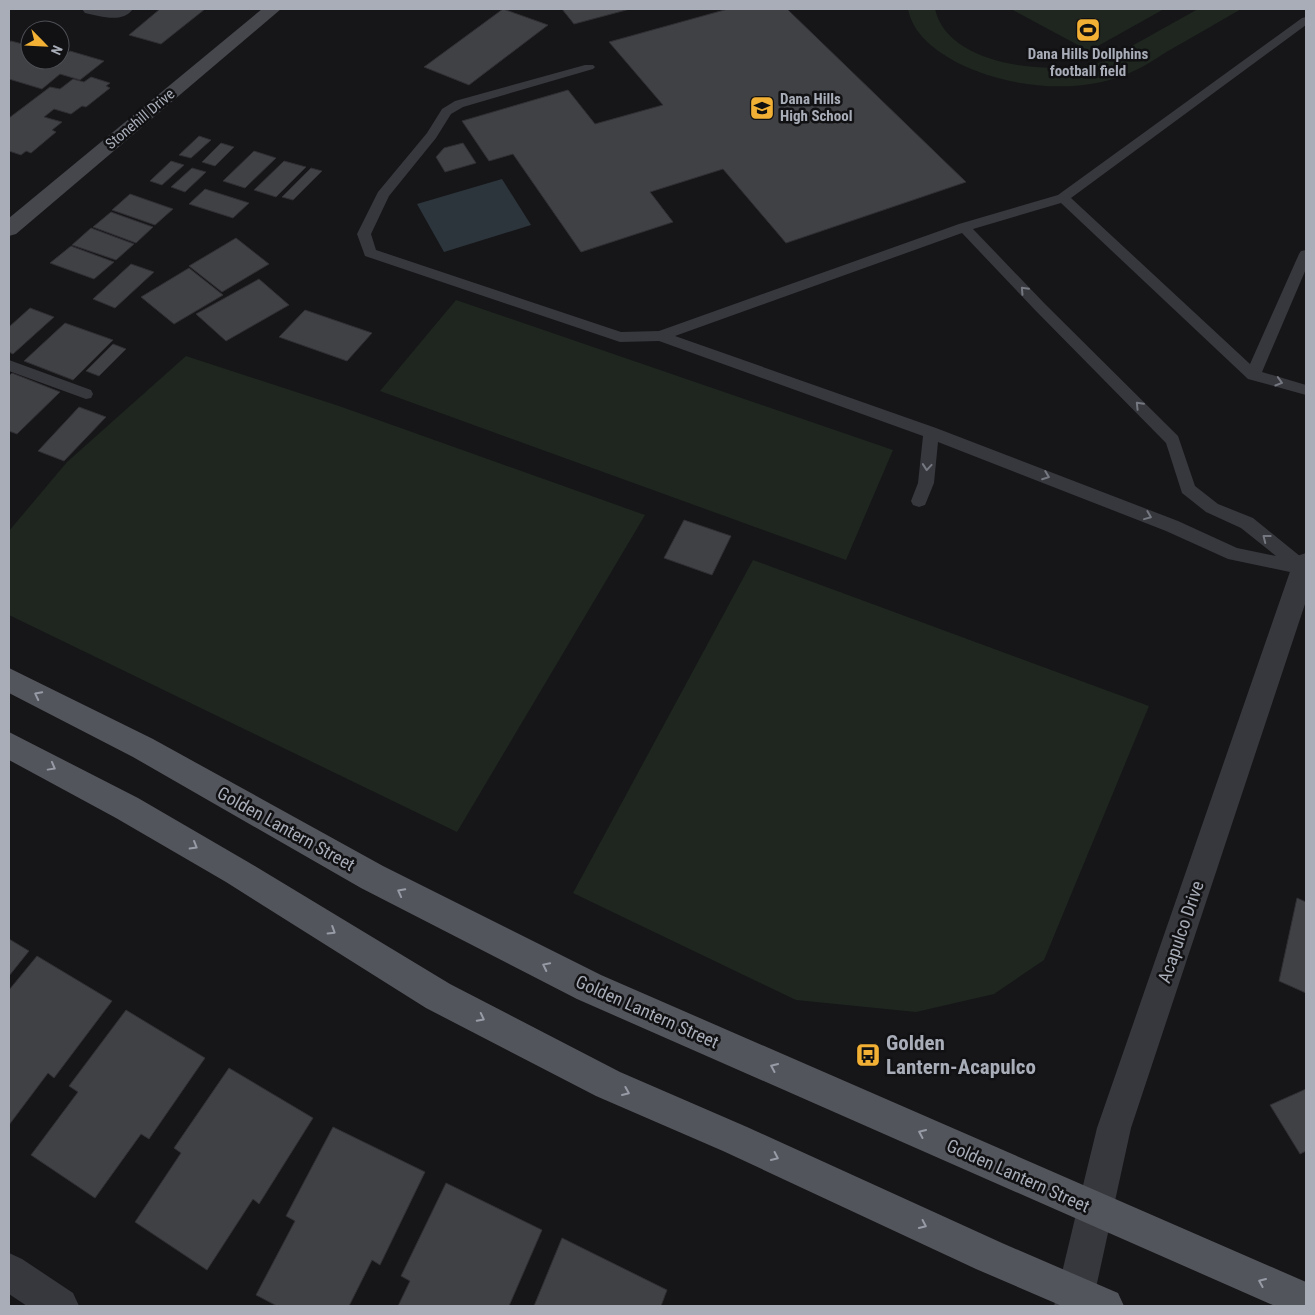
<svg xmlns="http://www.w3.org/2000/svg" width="1315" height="1315" viewBox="0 0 1315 1315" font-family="'Roboto Condensed',sans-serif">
  <rect width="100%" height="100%" fill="#161618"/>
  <!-- green -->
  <g fill="#1e261f">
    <path d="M908,9H935C948,69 1059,76 1105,61L1198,9H1241C1217,23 1193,37 1168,51C1154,60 1140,69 1125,75C1074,95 1006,87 958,63C936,51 913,35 908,9Z"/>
    <path d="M1011,9H1164L1089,51Z"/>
    <path d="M456,300L893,450L846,560L380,391Z"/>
    <path d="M186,356L339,406L645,515L457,832L9,615V531L67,462Z"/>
    <path d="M753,560L1149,706L1044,960L994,994L916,1012L796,1000L573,893Z"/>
  </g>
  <!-- water -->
  <path fill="#2c353c" d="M502,179L531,225L444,252L417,204Z"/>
  <!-- building -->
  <g fill="#404145" stroke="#303034">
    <path d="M160,9H205L161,44L129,35Z"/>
    <path d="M503,9L548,25L469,85L424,67Z"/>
    <path d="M562,9H630L574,24Z"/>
    <path d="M728,9H787L966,182L786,243L723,169L650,192L673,222L581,252L513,154L489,161L462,121L568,90L595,124L663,105L609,42Z"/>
    <path d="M11,41L30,46V60H39L32,65L46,69L70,51L104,61L80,80L60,74L42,89L9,79V42Z"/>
    <path d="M91,77L110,83L106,86L110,88L86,107L82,106L71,114L54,109L44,117L62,122L52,130L56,132L31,153L26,151L21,155L9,151V118L50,87L60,89L73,79L84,82Z"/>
    <path d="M199,136L211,140L191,158L179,155Z"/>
    <path d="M221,143L234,147L215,166L202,162Z"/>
    <path d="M463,143L476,163L445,172L436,157L444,148Z"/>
    <path d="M254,151L276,158L245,188L223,181Z"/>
    <path d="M171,161L184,165L162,185L150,181Z"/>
    <path d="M284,161L306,167L276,197L254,190Z"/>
    <path d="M192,168L206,172L185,192L171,187Z"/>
    <path d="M311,168L322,171L293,200L282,197Z"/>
    <path d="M205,189L249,203L233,218L189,204Z"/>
    <path d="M130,194L173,209L155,225L112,210Z"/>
    <path d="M111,212L153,227L136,243L93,227Z"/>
    <path d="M91,228L134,244L116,260L72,245Z"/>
    <path d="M236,238L269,264L222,292L189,266Z"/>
    <path d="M71,246L114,262L94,279L50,263Z"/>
    <path d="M131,264L154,272L115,308L93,299Z"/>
    <path d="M189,268L223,295L174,324L141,297Z"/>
    <path d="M259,279L289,305L226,341L196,314Z"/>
    <path d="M30,308L54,317L13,354L9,352V327Z"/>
    <path d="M305,310L372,333L347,361L279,337Z"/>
    <path d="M65,323L113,340L73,380L24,361Z"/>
    <path d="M113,344L126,349L99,376L86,371Z"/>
    <path d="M12,373L60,392L17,434L9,431V376Z"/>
    <path d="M79,407L106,417L64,461L38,451Z"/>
    <path d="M684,520L731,536L712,575L664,558Z"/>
    <path d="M1297,898L1306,902V993L1279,981Z"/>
    <path d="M9,939L29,951L9,976Z"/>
    <path d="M37,956L112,1001L54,1078L48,1073L9,1125V990Z"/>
    <path d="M126,1010L205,1058L149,1139L141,1134L95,1198L31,1155L78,1092L69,1086Z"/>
    <path d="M229,1068L313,1118L259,1204L253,1199L207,1270L135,1222L181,1153L174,1148Z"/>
    <path d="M1306,1089V1151L1300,1154L1270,1105Z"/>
    <path d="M333,1127L425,1172L380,1265L372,1260L349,1306H277L256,1295L295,1221L286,1216Z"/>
    <path d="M446,1183L542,1230L509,1306H398L410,1281L401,1276Z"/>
    <path d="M562,1238L667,1290L661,1306H534Z"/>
  </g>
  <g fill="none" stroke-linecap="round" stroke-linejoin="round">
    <!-- service -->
    <g fill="#37383d" fill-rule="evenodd">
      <path d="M1306,17V25L1071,198L1250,364L1299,254L1301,251L1306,250V269L1262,372L1306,385V395L1248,379L1061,203L973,229L1045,304L1178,436L1195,486L1218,504L1253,518L1306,561V574L1304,575L1228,559L1166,531L938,442L934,483L925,505L919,507L913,505L911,501L918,483L923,436L659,341L620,342L365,256L357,234L378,192L427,133L442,109L455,101L585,65H593L595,67L593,69L463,107L451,114L436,138L389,196L371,234L376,250L621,332L659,331L959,224L1058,195L1302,18ZM962,233L1035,310L1166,443L1182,493L1206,512L1241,528L1276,556L1237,548L1178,521L936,428L675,336Z"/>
      <path d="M9,360L91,390L93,394L91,398L86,399L9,371Z"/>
    </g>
    <!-- minor -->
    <g fill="#37383d" fill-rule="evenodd">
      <path d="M82,9H133C122,24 100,16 85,13Z"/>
      <path d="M1095,1192L1108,1197L1113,1210L1092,1306H1054L1077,1210L1082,1197Z"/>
      <path d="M9,1253L22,1259L73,1293L79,1306H27L9,1294Z"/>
    </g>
    <!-- tertiary -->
    <path fill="#37383d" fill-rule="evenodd" d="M1306,553V601L1131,1128L1113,1210L1108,1223L1095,1228L1082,1223L1077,1210L1097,1128L1293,563L1297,556Z"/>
    <!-- secondary -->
    <path fill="#45474d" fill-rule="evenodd" d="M262,9H281L16,234L9,236V218Z"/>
    <!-- primary -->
    <g fill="#53555c" fill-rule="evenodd">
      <path d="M9,668L153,739L383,866L601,975L1306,1282V1306H1275L577,999L361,888L133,757L9,693Z"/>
      <path d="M9,732L138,798L248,862L450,984L620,1072L747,1127L1002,1243L1118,1293L1124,1306H1062L976,1269L723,1151L596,1096L426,1008L226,882L116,818L9,760Z"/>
    </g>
  </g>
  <!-- one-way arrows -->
  <defs><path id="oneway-chevron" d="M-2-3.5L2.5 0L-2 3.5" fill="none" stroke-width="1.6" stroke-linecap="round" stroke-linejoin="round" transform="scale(1.25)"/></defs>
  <g stroke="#757881">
    <use href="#oneway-chevron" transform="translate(1024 290) rotate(-133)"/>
    <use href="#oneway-chevron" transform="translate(1279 382) rotate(16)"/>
    <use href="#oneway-chevron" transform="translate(1139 405) rotate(-134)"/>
    <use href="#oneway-chevron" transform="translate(927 467) rotate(95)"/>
    <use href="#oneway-chevron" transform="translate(1046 476) rotate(21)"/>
    <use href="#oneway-chevron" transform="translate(1148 516) rotate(22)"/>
    <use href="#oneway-chevron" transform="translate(1266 538) rotate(-142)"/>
  </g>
  <g stroke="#979ba6">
    <use href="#oneway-chevron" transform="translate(38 695) rotate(-153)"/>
    <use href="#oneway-chevron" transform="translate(52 767) rotate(29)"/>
    <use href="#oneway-chevron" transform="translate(194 846) rotate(30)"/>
    <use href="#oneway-chevron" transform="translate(401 892) rotate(-152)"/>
    <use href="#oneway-chevron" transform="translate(332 931) rotate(32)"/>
    <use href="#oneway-chevron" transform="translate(546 966) rotate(-154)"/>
    <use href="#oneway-chevron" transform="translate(481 1018) rotate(27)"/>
    <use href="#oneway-chevron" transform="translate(774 1067) rotate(-156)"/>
    <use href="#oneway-chevron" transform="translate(626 1092) rotate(23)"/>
    <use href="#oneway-chevron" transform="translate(922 1133) rotate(-156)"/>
    <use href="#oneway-chevron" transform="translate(775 1157) rotate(25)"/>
    <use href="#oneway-chevron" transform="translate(923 1225) rotate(25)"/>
    <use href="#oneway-chevron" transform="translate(1262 1282) rotate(-157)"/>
  </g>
  <!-- icons -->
  <defs>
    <symbol id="stadium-square" viewBox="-11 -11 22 22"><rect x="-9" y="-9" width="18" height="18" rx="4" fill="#f2b134" stroke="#111113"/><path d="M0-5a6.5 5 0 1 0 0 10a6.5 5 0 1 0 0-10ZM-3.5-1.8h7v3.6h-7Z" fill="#111"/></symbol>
    <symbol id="school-square" viewBox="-11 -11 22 22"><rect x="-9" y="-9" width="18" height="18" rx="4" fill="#f2b134" stroke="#111113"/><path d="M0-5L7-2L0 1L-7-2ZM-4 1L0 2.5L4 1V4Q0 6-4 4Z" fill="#111"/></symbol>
    <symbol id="bus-square" viewBox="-11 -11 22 22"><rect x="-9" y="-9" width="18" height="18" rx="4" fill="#f2b134" stroke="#111113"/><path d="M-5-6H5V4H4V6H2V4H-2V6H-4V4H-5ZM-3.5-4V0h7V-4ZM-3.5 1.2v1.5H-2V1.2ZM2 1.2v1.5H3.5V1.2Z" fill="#111"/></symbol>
  </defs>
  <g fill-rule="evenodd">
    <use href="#stadium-square" x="1074" y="16" width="28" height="28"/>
    <use href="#school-square" x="748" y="94" width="28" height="28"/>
    <use href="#bus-square" x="854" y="1041" width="28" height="28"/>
  </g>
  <g text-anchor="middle" stroke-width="5" stroke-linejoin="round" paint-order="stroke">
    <!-- far-poi labels -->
    <g font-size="15" font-weight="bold" fill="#a8adb8" stroke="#111113">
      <text x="1088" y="59">Dana Hills Dollphins<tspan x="1088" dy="17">football field</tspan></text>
      <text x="780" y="104" text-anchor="start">Dana Hills<tspan x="780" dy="17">High School</tspan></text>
    </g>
    <!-- far-street labels -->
    <g font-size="15" fill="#a8adb8" stroke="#111113">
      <text transform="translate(140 119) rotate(-40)" y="5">Stonehill Drive</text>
    </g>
    <!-- street labels -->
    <g font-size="18" fill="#a8adb8" stroke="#111113">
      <text transform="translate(286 829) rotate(29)" y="6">Golden Lantern Street</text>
      <text transform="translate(1181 932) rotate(-71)" y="6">Acapulco Drive</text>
      <text transform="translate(647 1012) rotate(24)" y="6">Golden Lantern Street</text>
      <text transform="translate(1018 1176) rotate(24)" y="6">Golden Lantern Street</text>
    </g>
    <!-- near-poi labels -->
    <g font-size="21" font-weight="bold" fill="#a8adb8" stroke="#111113" text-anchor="start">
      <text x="886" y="1050">Golden<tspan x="886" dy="24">Lantern-Acapulco</tspan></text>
    </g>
  </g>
  <!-- border -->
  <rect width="1315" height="1315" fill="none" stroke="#a8adb8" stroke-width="20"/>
  <!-- north arrow -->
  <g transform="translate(45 45) rotate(114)"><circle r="24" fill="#111113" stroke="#4d4f55"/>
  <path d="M0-4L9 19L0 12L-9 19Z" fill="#f2b134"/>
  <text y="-8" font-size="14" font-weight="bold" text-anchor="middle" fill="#a8adb8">N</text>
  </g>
</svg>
